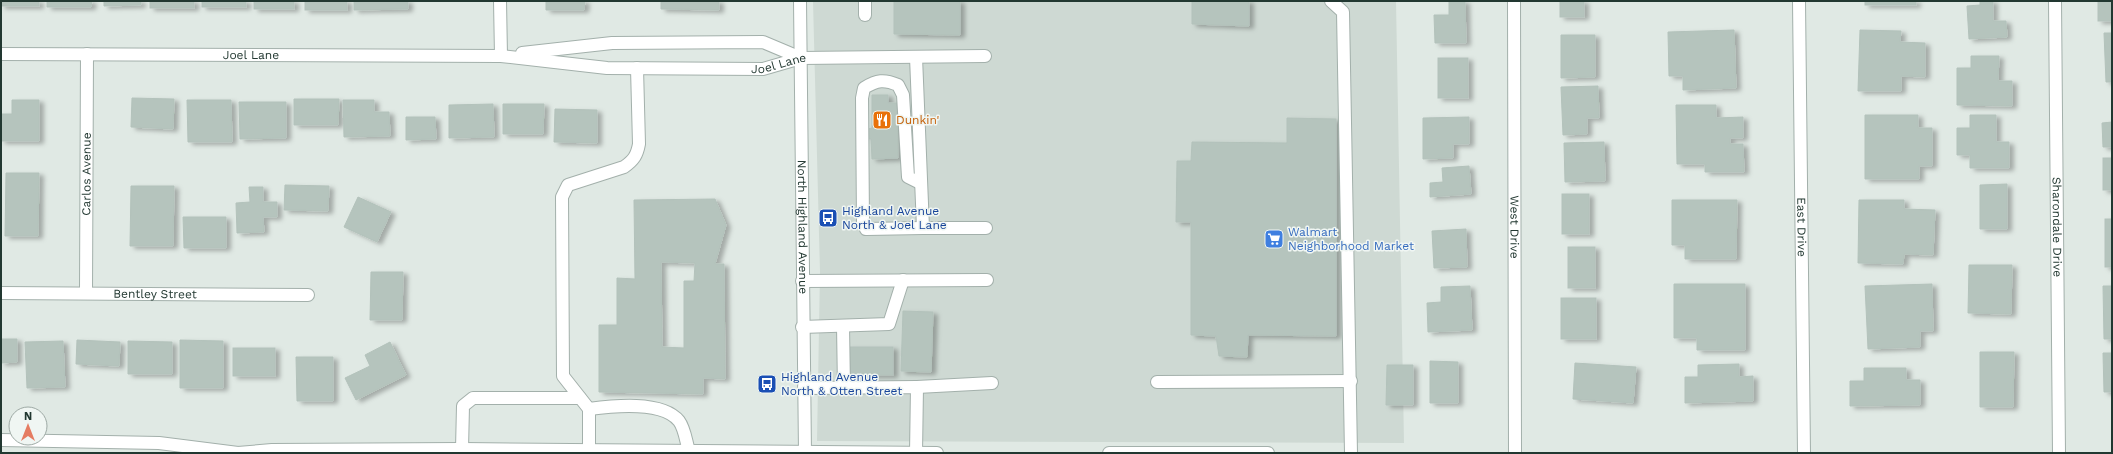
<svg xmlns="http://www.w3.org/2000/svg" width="2113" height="454" viewBox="0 0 2113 454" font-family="'Work Sans',sans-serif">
  <defs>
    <filter id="shadow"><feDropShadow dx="4.5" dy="2.5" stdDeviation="2" flood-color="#0004"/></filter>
  </defs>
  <rect width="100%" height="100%" fill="#e0e9e4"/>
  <!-- built -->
  <path fill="#ced9d3" d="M813,1H1396L1404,443L817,441L820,272Z"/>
  <!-- building -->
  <g fill="#b5c4bd" stroke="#b3c2bb" fill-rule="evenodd" filter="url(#shadow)">
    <rect x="1" y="1" width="38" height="5"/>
    <path d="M47,1H92L91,7H47Z"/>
    <path d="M104,1H141V5L104,6Z"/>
    <rect x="150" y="1" width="44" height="7"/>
    <rect x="202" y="1" width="44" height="6"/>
    <rect x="254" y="1" width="40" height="8"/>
    <rect x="305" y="1" width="42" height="9"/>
    <path d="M354,1H408V9L354,10Z"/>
    <path d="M546,1H585L584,10H546Z"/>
    <path d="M661,1H719V10L661,9Z"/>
    <path d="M894,1H960V35L894,34Z"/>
    <path d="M1192,1H1249V26L1192,24Z"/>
    <path d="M1449,1H1465L1466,43H1435L1434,15H1449Z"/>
    <rect x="1560" y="1" width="24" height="16"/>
    <rect x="1865" y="1" width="51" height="4"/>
    <path d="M1980,1H1993V21H2006L2007,37L1969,39L1967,6L1980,5Z"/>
    <rect x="2098" y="1" width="14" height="20"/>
    <path d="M1734,30L1736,88L1683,90V76H1669L1668,32Z"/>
    <path d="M1860,30L1901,31L1900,42L1925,43V77L1901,76V91H1858Z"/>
    <path d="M2104,33H2112V82H2106Z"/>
    <path d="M1561,35H1595V77L1561,78Z"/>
    <path d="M1971,56H1999L1998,81H2012V106L1957,105V68H1971Z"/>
    <rect x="1438" y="58" width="30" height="40"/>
    <path d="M1598,86L1599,118H1587V134L1563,135L1561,87Z"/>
    <path d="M872,95H888V103H897L898,158L872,159L871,139H868V129L872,128Z"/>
    <path d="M132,98L174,99L173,129L131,127Z"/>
    <path d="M294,99H339L338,125H294Z"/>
    <path d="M12,100H39V141H1V114H12Z"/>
    <path d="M187,100H231L232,142H188Z"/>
    <path d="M343,100H374V112H389L390,136L344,137Z"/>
    <path d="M239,102H286V138L240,139Z"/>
    <path d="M493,104L494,137L449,138V105Z"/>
    <path d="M503,104H544L543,134H503Z"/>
    <path d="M1676,105H1716V118L1743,117V138H1730V144H1743L1744,172H1705V164H1677Z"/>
    <path d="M555,109L597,110V143L554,142Z"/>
    <path d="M1865,115H1918V128H1932V166H1919V179H1865Z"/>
    <path d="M1970,115H1996V142H2009V168H1970V155H1957V128H1970Z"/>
    <path d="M406,117H435L436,139L406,140Z"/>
    <path d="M1469,117V144H1453V158L1423,159V118Z"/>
    <path d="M1287,118L1336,119V336L1248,335L1247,357L1219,356L1216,336L1191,335V222H1176L1177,161H1191L1192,142L1287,143Z"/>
    <path d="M2112,122V147H2103L2102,123Z"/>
    <path d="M1604,142L1605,181L1565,182L1564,143Z"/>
    <rect x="2103" y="158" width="9" height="32"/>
    <path d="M1469,166L1471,194L1430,197V183L1443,182L1442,168Z"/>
    <path d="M6,173H39L38,236H5Z"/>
    <path d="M2007,184V229H1980V185Z"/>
    <path d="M285,185L329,186L328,211L284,210Z"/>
    <path d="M131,186H174L173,246H130Z"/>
    <path d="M249,187H263V202H277V217H263L264,232L237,233L236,203L250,202Z"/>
    <rect x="1562" y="194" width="27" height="40"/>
    <path d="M358,197L391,212L377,242L344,227Z"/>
    <path d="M715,199L726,225L715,264H724L725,379L703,378V394L599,392V325H617V278L635,279L634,200ZM661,262L695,263L694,281H684V348L662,347Z"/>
    <path d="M1672,200H1737L1736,259H1685V245H1672Z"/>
    <path d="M1859,200H1904V209L1935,210L1933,255L1904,254L1903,264L1858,263Z"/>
    <path d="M183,217H226V248H184Z"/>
    <rect x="2105" y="219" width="7" height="48"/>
    <path d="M1466,229L1467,267L1434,268L1432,231Z"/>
    <rect x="1568" y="247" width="27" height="41"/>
    <path d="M1969,265H2012L2011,314L1968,313Z"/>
    <path d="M371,272H403L402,320H370Z"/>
    <path d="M1674,284H1745V350H1697V338H1674Z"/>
    <path d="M1932,284L1933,331H1920V347L1868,349L1865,286Z"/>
    <path d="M1470,286L1472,330L1428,332L1427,303L1441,302V287Z"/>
    <path d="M2103,286H2112V339H2104Z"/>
    <rect x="1561" y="298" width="35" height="41"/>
    <path d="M903,311L933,312L931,372L901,371Z"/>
    <path d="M1,339H17V362L1,363Z"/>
    <path d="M77,340L120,342L119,366L76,364Z"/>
    <path d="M180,340L223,341V388H180Z"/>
    <path d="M63,341L65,387L27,388L25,342Z"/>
    <path d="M128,341L172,342V374H128Z"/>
    <path d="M390,342L406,375L356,400L345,378L370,366L365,355Z"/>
    <rect x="849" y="347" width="44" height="28"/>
    <rect x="233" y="348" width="42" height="28"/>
    <path d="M1980,352H2014L2013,407H1980Z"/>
    <path d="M2103,353H2112V392H2104Z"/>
    <path d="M296,357H333V401H297Z"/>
    <path d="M1430,361L1458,362V403H1430Z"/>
    <path d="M1575,363L1636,367L1633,403L1573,399Z"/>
    <path d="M1739,364V377L1753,376V401L1685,403V377H1698V365Z"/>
    <path d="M1387,365H1413V405H1386Z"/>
    <path d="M1864,368H1906V380H1920V405L1850,406V381H1864Z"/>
  </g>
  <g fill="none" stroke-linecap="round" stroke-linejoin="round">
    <defs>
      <g id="minor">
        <path d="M500,1L501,56"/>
        <path id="s1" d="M800,1L805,453"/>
        <path d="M865,1V15"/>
        <path d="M1331,1L1343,12L1351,453"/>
        <path id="s2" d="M1514,1L1515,453"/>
        <path id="s3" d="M1799,1L1804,453"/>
        <path id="s4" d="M2055,1L2059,453"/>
        <path d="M522,53L612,43L763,42L801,58"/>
        <path id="s5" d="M1,54L501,56L607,68L763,69L801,58L985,56"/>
        <path d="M916,57L923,228H986"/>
        <path d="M920,183L908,177L903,95L898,85C884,79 877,80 864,88L862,98L863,223L866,229L923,228"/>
        <path d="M802,281L987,280"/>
        <path id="s6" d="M1,293L308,295"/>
        <path id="s7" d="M86,293L87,54"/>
        <path d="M843,326L844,388"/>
        <path d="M802,327L889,324L903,280"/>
        <path d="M1157,382L1351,381"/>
        <path d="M917,387L992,383"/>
        <path d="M804,388L917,387L916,453"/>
        <path d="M589,409C612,406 662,400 679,421C685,429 686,442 689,451"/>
        <path d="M1,440L159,443L238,453L272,450L462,449L937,453"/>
        <path d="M462,449L463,406L473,398H580"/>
        <path d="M589,450V409L563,376L562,197L568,185L624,167C634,160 637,155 639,144L637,68"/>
        <path d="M1109,453H1268"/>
      </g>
    </defs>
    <!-- minor casing -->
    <use href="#minor" stroke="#a3b0ab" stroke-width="14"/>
    <!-- minor -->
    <use href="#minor" stroke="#fff" stroke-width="12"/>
  </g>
  <!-- icons -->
  <defs>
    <symbol id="restaurant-square" viewBox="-11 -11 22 22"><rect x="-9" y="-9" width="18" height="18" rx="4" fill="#e8710a" stroke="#f0f6f3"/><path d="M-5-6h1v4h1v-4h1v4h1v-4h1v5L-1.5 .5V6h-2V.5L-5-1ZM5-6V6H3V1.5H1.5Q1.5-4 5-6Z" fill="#fff"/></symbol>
    <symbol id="bus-square" viewBox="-11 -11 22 22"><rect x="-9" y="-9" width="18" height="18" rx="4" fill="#1a4fb4" stroke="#f0f6f3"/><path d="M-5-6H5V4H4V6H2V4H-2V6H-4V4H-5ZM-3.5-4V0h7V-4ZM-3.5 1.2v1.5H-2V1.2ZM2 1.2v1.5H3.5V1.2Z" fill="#fff"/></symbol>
    <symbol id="supermarket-square" viewBox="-11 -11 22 22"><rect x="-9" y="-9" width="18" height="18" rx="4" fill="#3f7fe0" stroke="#f0f6f3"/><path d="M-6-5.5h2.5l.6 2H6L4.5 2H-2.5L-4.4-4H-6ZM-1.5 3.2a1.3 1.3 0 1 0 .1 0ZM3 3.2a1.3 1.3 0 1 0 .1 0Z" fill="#fff"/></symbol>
  </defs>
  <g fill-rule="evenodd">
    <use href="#restaurant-square" x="871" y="109" width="22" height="22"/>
    <use href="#bus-square" x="817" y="207" width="22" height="22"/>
    <use href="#supermarket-square" x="1263" y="228" width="22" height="22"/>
    <use href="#bus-square" x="756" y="373" width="22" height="22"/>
  </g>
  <g text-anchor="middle" stroke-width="3" stroke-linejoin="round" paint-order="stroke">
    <!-- street labels -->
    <g font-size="12" fill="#223831" stroke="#f0f6f3">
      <text dy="4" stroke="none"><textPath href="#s5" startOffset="250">Joel Lane</textPath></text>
      <text dy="4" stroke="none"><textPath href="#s5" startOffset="779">Joel Lane</textPath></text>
      <text dy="4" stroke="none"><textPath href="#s7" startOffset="119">Carlos Avenue</textPath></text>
      <text dy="4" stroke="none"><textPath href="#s1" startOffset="226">North Highland Avenue</textPath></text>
      <text dy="4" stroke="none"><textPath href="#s2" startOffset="226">West Drive</textPath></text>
      <text dy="4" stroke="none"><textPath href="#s3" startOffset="226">East Drive</textPath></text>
      <text dy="4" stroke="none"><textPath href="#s4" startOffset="226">Sharondale Drive</textPath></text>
      <text dy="4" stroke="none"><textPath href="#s6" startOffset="154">Bentley Street</textPath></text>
    </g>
    <!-- food labels -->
    <g font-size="12" fill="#c56008" stroke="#f0f6f3" text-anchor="start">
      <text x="896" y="124">Dunkin'</text>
    </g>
    <!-- transit labels -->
    <g font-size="12" fill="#164399" stroke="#f0f6f3" text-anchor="start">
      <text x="842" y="215">Highland Avenue<tspan x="842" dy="14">North &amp; Joel Lane</tspan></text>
      <text x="781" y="381">Highland Avenue<tspan x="781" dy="14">North &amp; Otten Street</tspan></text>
    </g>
    <!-- shop labels -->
    <g font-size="12" fill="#366cbe" stroke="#f0f6f3" text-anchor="start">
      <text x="1288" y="236">Walmart<tspan x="1288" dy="14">Neighborhood Market</tspan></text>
    </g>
  </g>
  <!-- border -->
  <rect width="2113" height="454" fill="none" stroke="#223831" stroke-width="4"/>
  <!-- north arrow -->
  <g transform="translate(28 426)"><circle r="19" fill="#f0f6f3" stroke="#9eaaa5"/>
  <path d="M0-3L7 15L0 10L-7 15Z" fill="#e57c62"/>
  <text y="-6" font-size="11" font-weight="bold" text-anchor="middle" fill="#223831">N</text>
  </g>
</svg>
